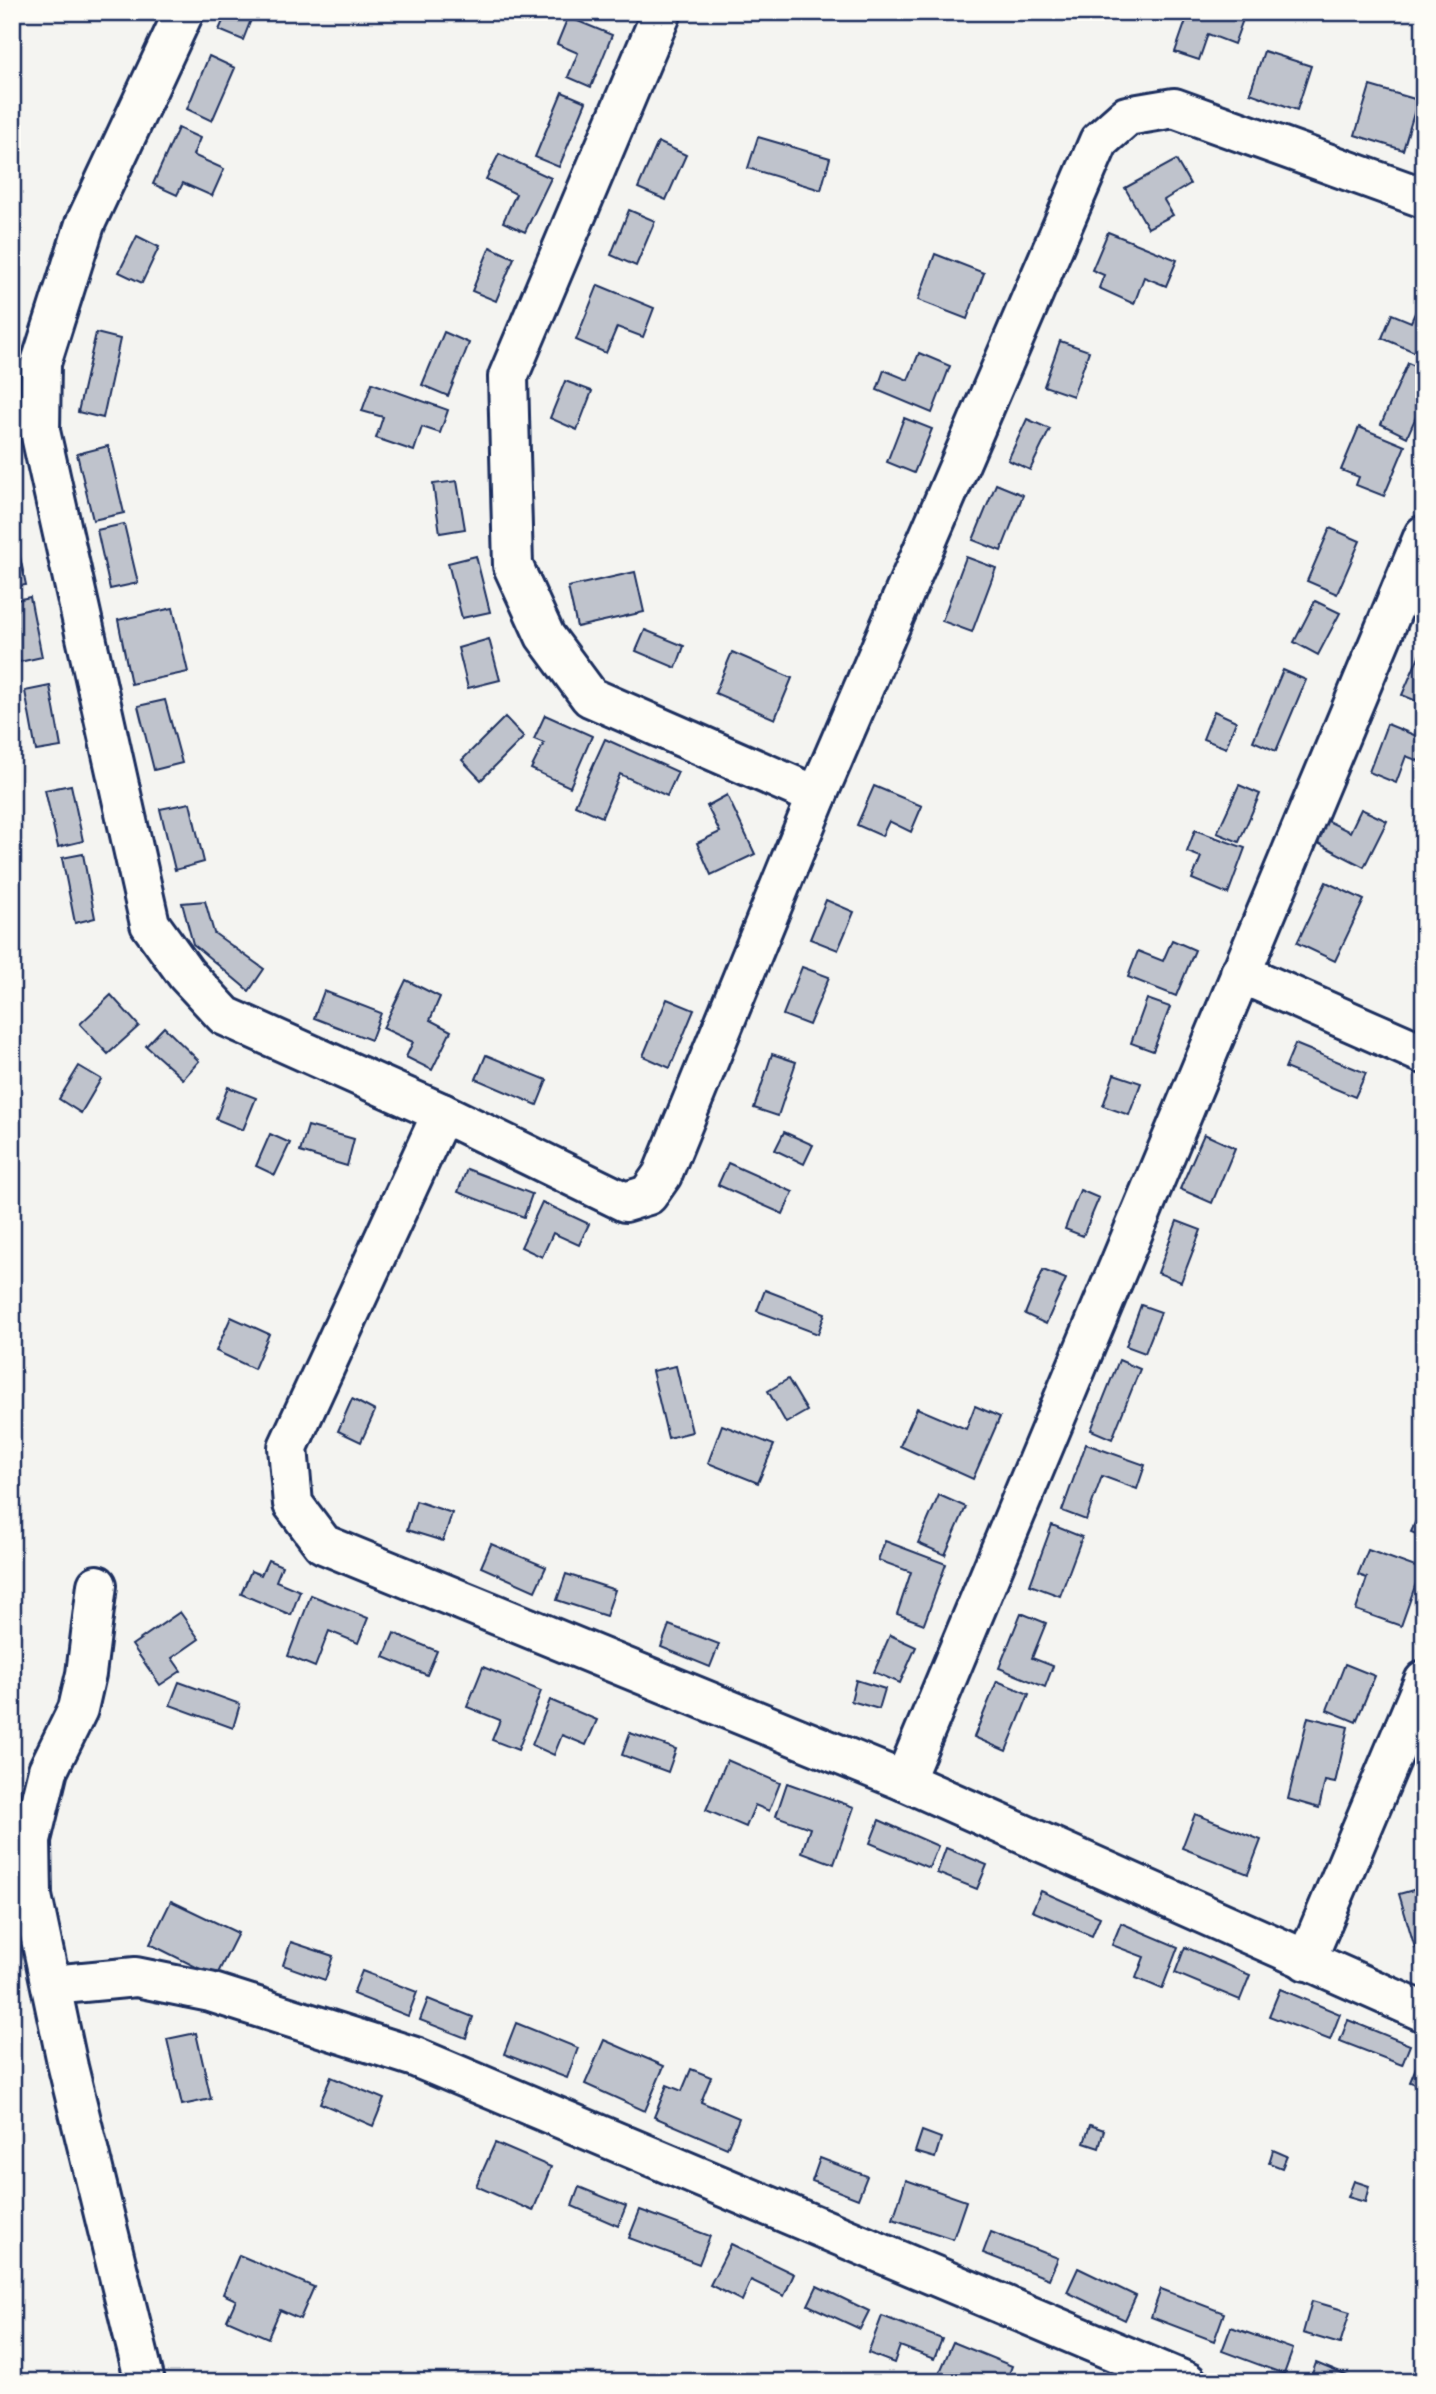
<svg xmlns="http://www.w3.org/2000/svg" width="1436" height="2394" viewBox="0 0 1436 2394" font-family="Delius,sans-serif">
  <rect width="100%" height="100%" fill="#f4f4f1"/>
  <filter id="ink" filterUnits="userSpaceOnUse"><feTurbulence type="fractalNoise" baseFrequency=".0143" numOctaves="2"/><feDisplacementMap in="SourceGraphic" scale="14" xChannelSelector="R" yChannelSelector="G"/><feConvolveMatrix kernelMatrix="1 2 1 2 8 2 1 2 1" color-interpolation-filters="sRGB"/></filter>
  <g filter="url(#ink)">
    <!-- building -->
    <g fill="#bfc3cc" stroke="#1b2f5e" stroke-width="2">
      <path d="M227,12H254L243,40L219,30Z"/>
      <path d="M1189,12H1239L1245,14L1234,44L1208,34L1199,60L1175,52Z"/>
      <path d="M568,17L612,35L591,87L568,77L578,53L557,44Z"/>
      <path d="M1264,51L1311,66L1297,110L1250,93Z"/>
      <path d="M209,56L235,68L212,121L187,109Z"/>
      <path d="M1370,86L1418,100L1403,150L1355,135Z"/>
      <path d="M562,92L586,102L559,167L535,157Z"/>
      <path d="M178,128L200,138L193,155L224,169L212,196L183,183L177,195L153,184Z"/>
      <path d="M758,137L830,158L821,190L748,168Z"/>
      <path d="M658,142L686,155L666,200L638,188Z"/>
      <path d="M499,154L551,178L525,232L503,222L516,194L486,179Z"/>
      <path d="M1176,160L1190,184L1164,200L1173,215L1148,228L1125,188Z"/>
      <path d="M629,210L655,221L636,266L611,255Z"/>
      <path d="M1108,232L1177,260L1166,286L1144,277L1134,304L1099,288L1104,275L1092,270Z"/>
      <path d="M137,236L159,247L142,283L119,272Z"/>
      <path d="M490,247L514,258L496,301L472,291Z"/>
      <path d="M935,254L984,273L967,319L918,300Z"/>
      <path d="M598,285L654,308L643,337L617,327L606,353L576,340Z"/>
      <path d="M1422,297L1424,298V356L1382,338L1392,314L1411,322Z"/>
      <path d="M444,332L469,343L448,396L422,385Z"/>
      <path d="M96,333L120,339L103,418L78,412Z"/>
      <path d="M1060,341L1089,351L1073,396L1044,386Z"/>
      <path d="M919,353L950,366L932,413L877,390L884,370L908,380Z"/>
      <path d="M1408,363L1424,370V399L1407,437L1381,424Z"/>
      <path d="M565,381L592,391L577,430L550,418Z"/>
      <path d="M372,383L448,410L440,433L422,427L414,451L376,438L383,417L362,411Z"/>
      <path d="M904,418L932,429L914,473L887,462Z"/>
      <path d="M1027,419L1050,429L1030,470L1008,460Z"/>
      <path d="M1359,427L1405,446L1384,496L1356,485L1359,477L1341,470Z"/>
      <path d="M108,446L124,513L93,520L77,454Z"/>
      <path d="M457,481L465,529L440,533L433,484Z"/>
      <path d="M996,484L1023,495L1001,551L973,540Z"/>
      <path d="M124,524L138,583L110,589L97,530Z"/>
      <path d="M1330,528L1360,541L1337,594L1307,581Z"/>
      <path d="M17,543L26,585L12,587V544Z"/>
      <path d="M476,556L490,612L462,618L448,563Z"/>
      <path d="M966,557L996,568L972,632L942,621Z"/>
      <path d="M635,572L644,612L577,627L568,587Z"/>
      <path d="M30,597L42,657L15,663L12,601Z"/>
      <path d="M1315,601L1340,613L1318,655L1294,642Z"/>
      <path d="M173,608L188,672L131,684L118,620Z"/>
      <path d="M645,630L684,646L676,668L636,651Z"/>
      <path d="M489,639L500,680L468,688L458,648Z"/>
      <path d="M1422,649L1424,650V704L1402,695Z"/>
      <path d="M732,652L792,678L775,719L715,693Z"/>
      <path d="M1283,670L1306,680L1276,751L1253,741Z"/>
      <path d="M50,686L61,747L36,751L25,691Z"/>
      <path d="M165,700L182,763L154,770L138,706Z"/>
      <path d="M1214,711L1236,721L1226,748L1203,739Z"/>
      <path d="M545,715L592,736L570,787L531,769L544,743L534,739Z"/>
      <path d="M505,717L524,737L481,780L462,760Z"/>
      <path d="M1387,724L1424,739V763L1406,756L1396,783L1369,772Z"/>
      <path d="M605,739L678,772L667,796L620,774L602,817L575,805Z"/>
      <path d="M71,785L83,841L58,847L45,790Z"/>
      <path d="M1239,785L1260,794L1239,842L1217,833Z"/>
      <path d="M874,786L922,806L911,832L889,821L882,836L857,825Z"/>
      <path d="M727,795L755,854L711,875L697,843L720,832L707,806Z"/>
      <path d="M190,803L204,862L175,870L160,809Z"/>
      <path d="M1361,809L1387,821L1364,867L1316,842L1326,820L1350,832Z"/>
      <path d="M1195,830L1245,848L1228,894L1192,879L1201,857L1187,852Z"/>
      <path d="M83,854L95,918L75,923L62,858Z"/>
      <path d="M1326,882L1364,900L1335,961L1297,943Z"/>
      <path d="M826,900L854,912L838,950L810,939Z"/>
      <path d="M205,901L214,933L264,969L249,991L193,944L182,903Z"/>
      <path d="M1172,940L1195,950L1176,996L1128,977L1138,951L1163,961Z"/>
      <path d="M802,967L829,977L809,1025L783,1015Z"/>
      <path d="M406,980L440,997L430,1020L451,1031L432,1070L406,1057L413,1042L383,1028Z"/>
      <path d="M324,991L381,1013L371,1040L314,1018Z"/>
      <path d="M111,995L139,1026L108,1054L80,1024Z"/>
      <path d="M667,999L694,1010L670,1068L643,1056Z"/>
      <path d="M1147,999L1170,1007L1153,1051L1131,1043Z"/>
      <path d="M164,1027L199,1061L183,1079L146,1046Z"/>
      <path d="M1295,1044L1366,1073L1355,1097L1285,1068Z"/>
      <path d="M772,1054L796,1062L778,1116L754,1108Z"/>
      <path d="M486,1055L547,1080L537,1105L476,1079Z"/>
      <path d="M79,1066L101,1079L81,1113L59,1099Z"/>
      <path d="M1114,1074L1141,1083L1129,1115L1103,1106Z"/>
      <path d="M228,1087L256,1098L243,1130L216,1119Z"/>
      <path d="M308,1126L354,1139L347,1166L300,1152Z"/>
      <path d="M784,1132L813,1145L804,1164L775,1150Z"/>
      <path d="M270,1134L290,1143L275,1175L256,1166Z"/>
      <path d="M1204,1134L1235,1148L1212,1203L1180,1189Z"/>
      <path d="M728,1163L793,1192L783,1214L718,1185Z"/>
      <path d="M467,1169L532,1194L524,1217L458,1192Z"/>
      <path d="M1080,1190L1099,1198L1083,1236L1065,1229Z"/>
      <path d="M542,1202L589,1224L579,1245L553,1233L542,1257L521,1247Z"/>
      <path d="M1177,1221L1201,1230L1181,1282L1158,1273Z"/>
      <path d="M1043,1270L1066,1279L1046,1324L1025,1314Z"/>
      <path d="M765,1290L825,1313L818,1334L757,1311Z"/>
      <path d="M1141,1305L1161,1312L1145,1353L1126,1346Z"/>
      <path d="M231,1317L269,1334L254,1369L216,1351Z"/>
      <path d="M1119,1360L1140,1369L1112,1439L1091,1430Z"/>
      <path d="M676,1366L692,1432L668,1438L652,1371Z"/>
      <path d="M788,1379L807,1411L786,1423L768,1391Z"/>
      <path d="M352,1399L375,1411L361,1442L338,1431Z"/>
      <path d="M975,1406L1000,1417L973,1479L900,1446L917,1408L966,1429Z"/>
      <path d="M722,1425L774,1445L758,1483L708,1463Z"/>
      <path d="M1086,1444L1145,1465L1137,1489L1102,1476L1086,1520L1062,1511Z"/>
      <path d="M939,1495L966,1507L945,1555L918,1543Z"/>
      <path d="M416,1501L452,1513L443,1541L407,1530Z"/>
      <path d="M1424,1502V1537L1411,1532Z"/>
      <path d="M1052,1525L1082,1537L1060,1596L1030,1585Z"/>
      <path d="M885,1541L946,1564L924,1624L897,1614L911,1572L878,1560Z"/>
      <path d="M491,1544L546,1567L535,1591L481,1567Z"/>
      <path d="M1368,1550L1421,1569L1401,1626L1356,1610L1367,1578L1358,1575Z"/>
      <path d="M268,1560L282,1566L276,1581L300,1591L291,1615L241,1594L251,1571L261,1575Z"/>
      <path d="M566,1574L615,1590L606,1616L557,1600Z"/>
      <path d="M311,1595L368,1618L358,1643L329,1631L315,1667L288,1656Z"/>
      <path d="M180,1612L199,1639L172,1658L181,1671L160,1685L132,1645Z"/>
      <path d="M1021,1613L1046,1623L1032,1658L1053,1666L1045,1687L999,1668Z"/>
      <path d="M669,1625L719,1644L710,1667L661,1647Z"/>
      <path d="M394,1633L437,1651L427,1675L384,1657Z"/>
      <path d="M890,1635L916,1647L900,1683L874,1672Z"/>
      <path d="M1345,1664L1375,1676L1356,1722L1327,1710Z"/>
      <path d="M483,1667L541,1691L518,1750L492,1740L500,1720L467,1707Z"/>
      <path d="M856,1680L885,1689L879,1709L851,1701Z"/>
      <path d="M997,1681L1029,1694L1006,1751L974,1737Z"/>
      <path d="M179,1682L240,1704L233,1728L170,1705Z"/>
      <path d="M550,1700L597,1720L586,1745L562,1735L554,1755L532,1745Z"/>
      <path d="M1308,1717L1348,1727L1335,1783L1325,1781L1319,1808L1288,1799Z"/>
      <path d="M630,1733L676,1749L668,1772L622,1755Z"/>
      <path d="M727,1760L780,1783L769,1811L755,1805L746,1827L706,1810Z"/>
      <path d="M787,1783L854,1807L834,1864L802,1852L810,1828L776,1816Z"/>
      <path d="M1195,1814L1261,1840L1248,1874L1182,1848Z"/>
      <path d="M879,1820L938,1846L929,1868L870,1843Z"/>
      <path d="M946,1848L987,1865L977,1889L937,1873Z"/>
      <path d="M1424,1887V1945L1415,1948L1399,1894Z"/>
      <path d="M1041,1891L1100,1917L1092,1936L1032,1911Z"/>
      <path d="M171,1901L238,1933L216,1977L150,1944Z"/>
      <path d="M1121,1923L1178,1947L1162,1989L1136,1978L1144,1957L1112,1945Z"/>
      <path d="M291,1942L333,1956L325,1980L283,1965Z"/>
      <path d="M1185,1947L1250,1975L1240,2000L1175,1973Z"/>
      <path d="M362,1971L417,1992L408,2016L353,1994Z"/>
      <path d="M1280,1989L1340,2014L1330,2040L1269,2016Z"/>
      <path d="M428,1999L473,2017L466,2038L420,2020Z"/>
      <path d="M1348,2020L1410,2045L1402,2065L1340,2041Z"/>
      <path d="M516,2023L578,2048L567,2078L504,2054Z"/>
      <path d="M196,2033L211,2099L182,2105L167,2039Z"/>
      <path d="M604,2040L664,2066L645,2111L585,2084Z"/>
      <path d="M1424,2048V2087L1410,2082Z"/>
      <path d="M691,2069L711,2077L701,2102L739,2118L727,2148L654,2117L667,2085L682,2091Z"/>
      <path d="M331,2077L384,2099L373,2126L320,2103Z"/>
      <path d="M1090,2125L1104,2130L1099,2148L1084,2143Z"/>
      <path d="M922,2131L941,2138L935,2158L915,2152Z"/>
      <path d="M495,2143L551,2167L533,2211L476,2186Z"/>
      <path d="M1273,2150L1287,2156L1282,2168L1269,2163Z"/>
      <path d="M820,2158L867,2176L858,2199L812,2181Z"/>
      <path d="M906,2180L966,2201L953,2239L893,2219Z"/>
      <path d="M1354,2181L1369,2186L1365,2202L1348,2197Z"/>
      <path d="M579,2187L626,2206L618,2226L572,2206Z"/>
      <path d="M640,2210L710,2236L699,2264L629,2238Z"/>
      <path d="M991,2232L1058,2258L1049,2279L983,2253Z"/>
      <path d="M731,2244L794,2274L784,2296L751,2280L742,2301L710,2285Z"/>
      <path d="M239,2255L314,2287L300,2319L280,2310L268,2338L227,2320L236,2300L223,2294Z"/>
      <path d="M1078,2268L1136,2296L1125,2320L1067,2292Z"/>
      <path d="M817,2286L869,2311L860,2329L808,2305Z"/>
      <path d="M1161,2289L1224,2313L1214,2341L1151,2317Z"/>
      <path d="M1312,2301L1350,2312L1340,2344L1303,2333Z"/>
      <path d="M882,2316L942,2339L934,2359L900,2346L894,2363L868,2353Z"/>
      <path d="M1231,2327L1293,2349L1284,2374L1222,2351Z"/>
      <path d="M953,2342L1012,2366L1006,2382H992L970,2373L966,2382L936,2381Z"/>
      <path d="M1316,2363L1362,2382H1309Z"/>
    </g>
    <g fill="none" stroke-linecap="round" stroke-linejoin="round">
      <defs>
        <g id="minor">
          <path d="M184,12L85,224L41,363L40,431L150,924L186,974L225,1016L442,1113L625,1202L648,1195L662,1175L817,796L1099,141L1127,116L1174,108L1424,198"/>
          <path d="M662,12L508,377L513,566L545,636L590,697L817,796"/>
          <path d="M1240,973L1424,1054"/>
          <path d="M442,1113L288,1447L293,1504L323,1544L904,1781L1424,2012"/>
          <path d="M97,1585L86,1674L78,1709L48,1770L31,1840L32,1896L68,2067L145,2382"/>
          <path d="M904,1781L1424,535"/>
          <path d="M1306,1961L1424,1681"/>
          <path d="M52,1985L136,1977L210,1992L415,2057L1187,2382"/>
        </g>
      </defs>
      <!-- minor casing -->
      <use href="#minor" stroke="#1b2f5e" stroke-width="44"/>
      <!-- minor -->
      <use href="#minor" stroke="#fdfcf7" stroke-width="38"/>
    </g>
  </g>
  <!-- margin -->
  <rect width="1436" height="2394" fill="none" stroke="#fdfcf7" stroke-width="42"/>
  <rect x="21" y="21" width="1394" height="2352" fill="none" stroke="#1b2f5e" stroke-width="2.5" filter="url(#ink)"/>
</svg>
